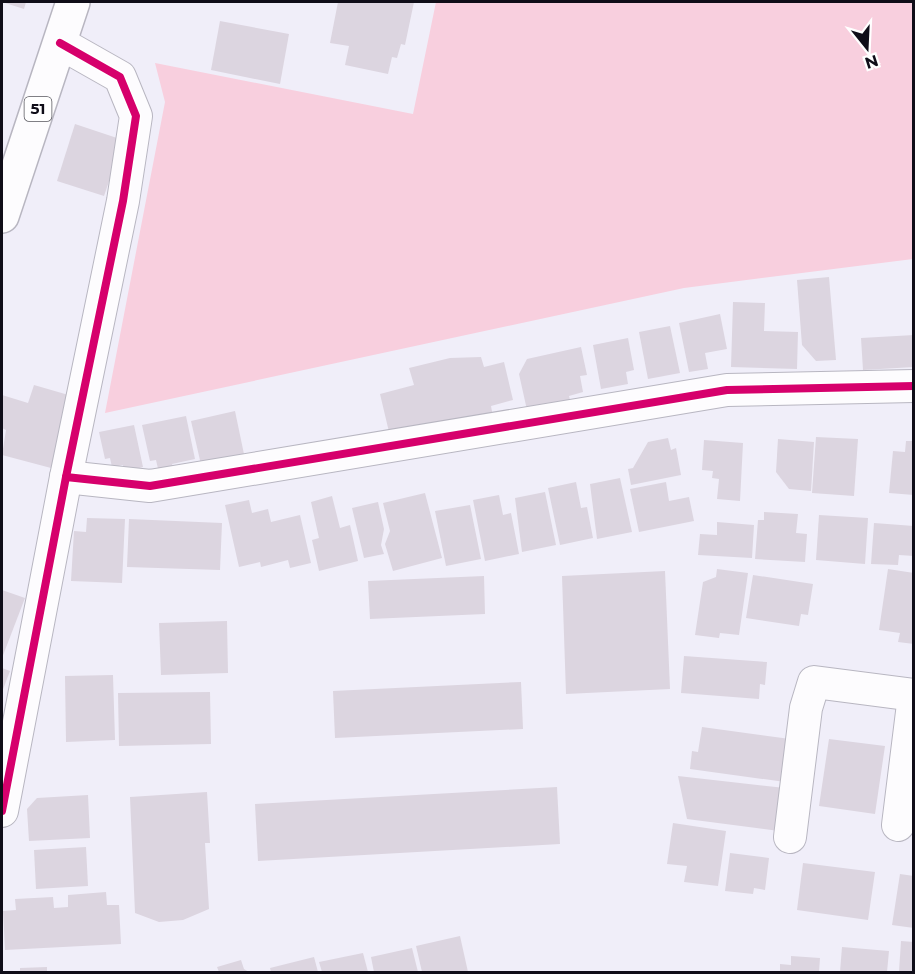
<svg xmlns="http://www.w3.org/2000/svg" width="915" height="974" viewBox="0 0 915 974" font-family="Montserrat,sans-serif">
  <rect width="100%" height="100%" fill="#f0eef9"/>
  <!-- green -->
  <path fill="#f8cfde" d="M436,2H913V259L684,288L105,413L165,102L155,63L413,114Z"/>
  <!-- building -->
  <g fill="#dcd5e0">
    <path d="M2,2H26L24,9Z"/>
    <path d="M338,2H414L405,45L401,44L397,58L392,57L388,74L345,65L349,46L330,43Z"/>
    <path d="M220,21L289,34L280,84L211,70Z"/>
    <path d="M75,124L123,140L104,196L57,181Z"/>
    <path d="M829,277L836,360L816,361L802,345L797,280Z"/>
    <path d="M733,302L765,303L764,331L798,332L797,369L731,367Z"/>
    <path d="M720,314L727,349L705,353L708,369L689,372L679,323Z"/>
    <path d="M670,326L680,373L648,379L639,332Z"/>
    <path d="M914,335V367L863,370L861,338Z"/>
    <path d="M628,338L634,370L626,372L628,384L601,389L593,345Z"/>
    <path d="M581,347L587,375L580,376L583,392L569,396L570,400L527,410L519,374L527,359Z"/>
    <path d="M481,357L484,367L504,362L513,400L491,406L493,417L389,432L380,394L414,385L409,368L450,358Z"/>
    <path d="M34,385L72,396L51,468L2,455L6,430L2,428V395L28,403Z"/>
    <path d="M235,411L245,459L202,469L191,421Z"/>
    <path d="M186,416L195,459L172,464L174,470L159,473L156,460L150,461L142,425Z"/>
    <path d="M134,425L143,467L124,472L123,465L112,467L110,458L105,459L99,432Z"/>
    <path d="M816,437L858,439L854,496L812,493Z"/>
    <path d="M668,438L671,450L676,448L681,475L631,485L628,469L633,468L648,442Z"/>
    <path d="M778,439L814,442L811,491L789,489L776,472Z"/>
    <path d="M704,440L743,443L740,501L717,499L719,479L712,478L713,471L702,470Z"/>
    <path d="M906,441H914V495L889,493L893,451L905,452Z"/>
    <path d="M620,478L632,532L597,539L590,484Z"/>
    <path d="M576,482L581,508L587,507L593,538L560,545L548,488Z"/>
    <path d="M666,482L669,501L689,497L694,521L639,532L630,489Z"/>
    <path d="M545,492L556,545L522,552L515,498Z"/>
    <path d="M425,493L442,558L393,571L385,544L390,531L383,503Z"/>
    <path d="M499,495L503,515L511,513L519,554L485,561L473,500Z"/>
    <path d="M332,496L340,528L350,525L358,561L319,571L312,540L319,538L311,502Z"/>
    <path d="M249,500L252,513L268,509L271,522L300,515L311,563L290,568L288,560L261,567L260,562L239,567L225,505Z"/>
    <path d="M378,502L384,529L381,545L384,554L364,558L352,508Z"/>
    <path d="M470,505L481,559L446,566L435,511Z"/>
    <path d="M764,512L798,514L796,533L807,534L805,562L755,559L758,520H764Z"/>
    <path d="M819,515L868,518L865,564L816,560Z"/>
    <path d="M87,518L125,519L122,583L71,581L74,531L86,532Z"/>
    <path d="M129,519L222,523L220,570L127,567Z"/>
    <path d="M717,522L754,525L752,558L698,555L700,534L717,535Z"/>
    <path d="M874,523L914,526V556L899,555L898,565L871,564Z"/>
    <path d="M717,569L748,573L739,635L720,633L719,638L695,635L703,582L716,577Z"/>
    <path d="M888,569L914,573V644L898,642L900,633L879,630Z"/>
    <path d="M665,571L670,689L566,694L562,576Z"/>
    <path d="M753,575L813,584L808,615L801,614L799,626L746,618Z"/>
    <path d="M484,576L485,614L370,619L368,581Z"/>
    <path d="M2,590L25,598L2,658Z"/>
    <path d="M227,621L228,673L161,675L159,623Z"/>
    <path d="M684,656L767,662L765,685L760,684L759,699L681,693Z"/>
    <path d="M2,668L10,671L2,692Z"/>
    <path d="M113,675L115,740L66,742L65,676Z"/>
    <path d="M521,682L523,729L335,738L333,691Z"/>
    <path d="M210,692L211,744L119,746L118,693Z"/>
    <path d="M702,727L790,739L785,782L690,769L692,751L698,752Z"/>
    <path d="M829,739L885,746L875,814L819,806Z"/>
    <path d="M678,776L785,788L779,831L687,819Z"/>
    <path d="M557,787L560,844L258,861L255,804Z"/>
    <path d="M207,792L210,843H205L209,909L183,920L159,922L135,913L130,797Z"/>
    <path d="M88,795L90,838L29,841L27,809L37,798Z"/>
    <path d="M673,823L726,831L718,886L684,882L687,866L667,864Z"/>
    <path d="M86,847L88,886L36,889L34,850Z"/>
    <path d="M730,853L769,858L765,890L754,888L753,894L725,891Z"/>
    <path d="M803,863L875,872L868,920L797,910Z"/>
    <path d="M900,874L914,876V928L892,925Z"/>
    <path d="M106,892L107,905H119L121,944L5,950L3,911L16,910L15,899L53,897L54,908L68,907V895Z"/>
    <path d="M460,936L468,972H422L416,946Z"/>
    <path d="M901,941L914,942V972H899Z"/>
    <path d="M842,947L889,951L887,972H840Z"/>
    <path d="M412,948L418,972H374L371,957Z"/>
    <path d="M363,953L368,972H322L319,962Z"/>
    <path d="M791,956L820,958L819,972H780V964L791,965Z"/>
    <path d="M314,957L318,972H271L270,968Z"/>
    <path d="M241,960L244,969L249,972H219L217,967Z"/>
    <path d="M47,967V972H20V968Z"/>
  </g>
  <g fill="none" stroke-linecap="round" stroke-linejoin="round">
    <defs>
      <g id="minor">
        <path d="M66,477L150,486L727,390L914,386"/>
        <path d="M2,811L66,477L123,201L136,116L120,77L60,43"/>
        <path d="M898,825L914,696"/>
        <path d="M790,837L806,708L814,682L914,695"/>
      </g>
      <path id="trunk" d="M2,216L73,2"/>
    </defs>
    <!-- minor casing -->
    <use href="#minor" stroke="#b8b6c1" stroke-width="34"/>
    <!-- trunk casing -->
    <use href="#trunk" stroke="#b8b6c1" stroke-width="36"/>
    <!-- minor -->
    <use href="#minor" stroke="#fdfcfe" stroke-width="32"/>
    <!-- trunk -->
    <use href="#trunk" stroke="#fdfcfe" stroke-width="33"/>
    <defs>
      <g id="cycleway">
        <path d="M66,477L150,486L727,390L914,386"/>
        <path d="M2,811L66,477L123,201L136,116L120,77L60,43"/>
      </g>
    </defs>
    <!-- cycleway casing -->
    <use href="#cycleway" stroke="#fff" stroke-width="11"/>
    <!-- cycleway -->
    <use href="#cycleway" stroke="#d6006c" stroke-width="8"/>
  </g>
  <g text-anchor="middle" stroke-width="4.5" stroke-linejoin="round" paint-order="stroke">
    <!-- shield labels -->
    <rect fill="#fff" stroke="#57565d" stroke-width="1.5" x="24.5" y="97" width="27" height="24" rx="4.5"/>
    <g font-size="15" font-weight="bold" fill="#0f0d18">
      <text x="38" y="114">51</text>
    </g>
  </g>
  <!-- border -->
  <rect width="915" height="974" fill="none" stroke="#0f0d18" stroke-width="6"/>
  <!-- north arrow -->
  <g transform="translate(867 48) rotate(162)" stroke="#ffffff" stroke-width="4.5" paint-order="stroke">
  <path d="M0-4.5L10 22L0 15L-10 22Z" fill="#0f0d18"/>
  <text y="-9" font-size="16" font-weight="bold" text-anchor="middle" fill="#0f0d18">N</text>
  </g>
</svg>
